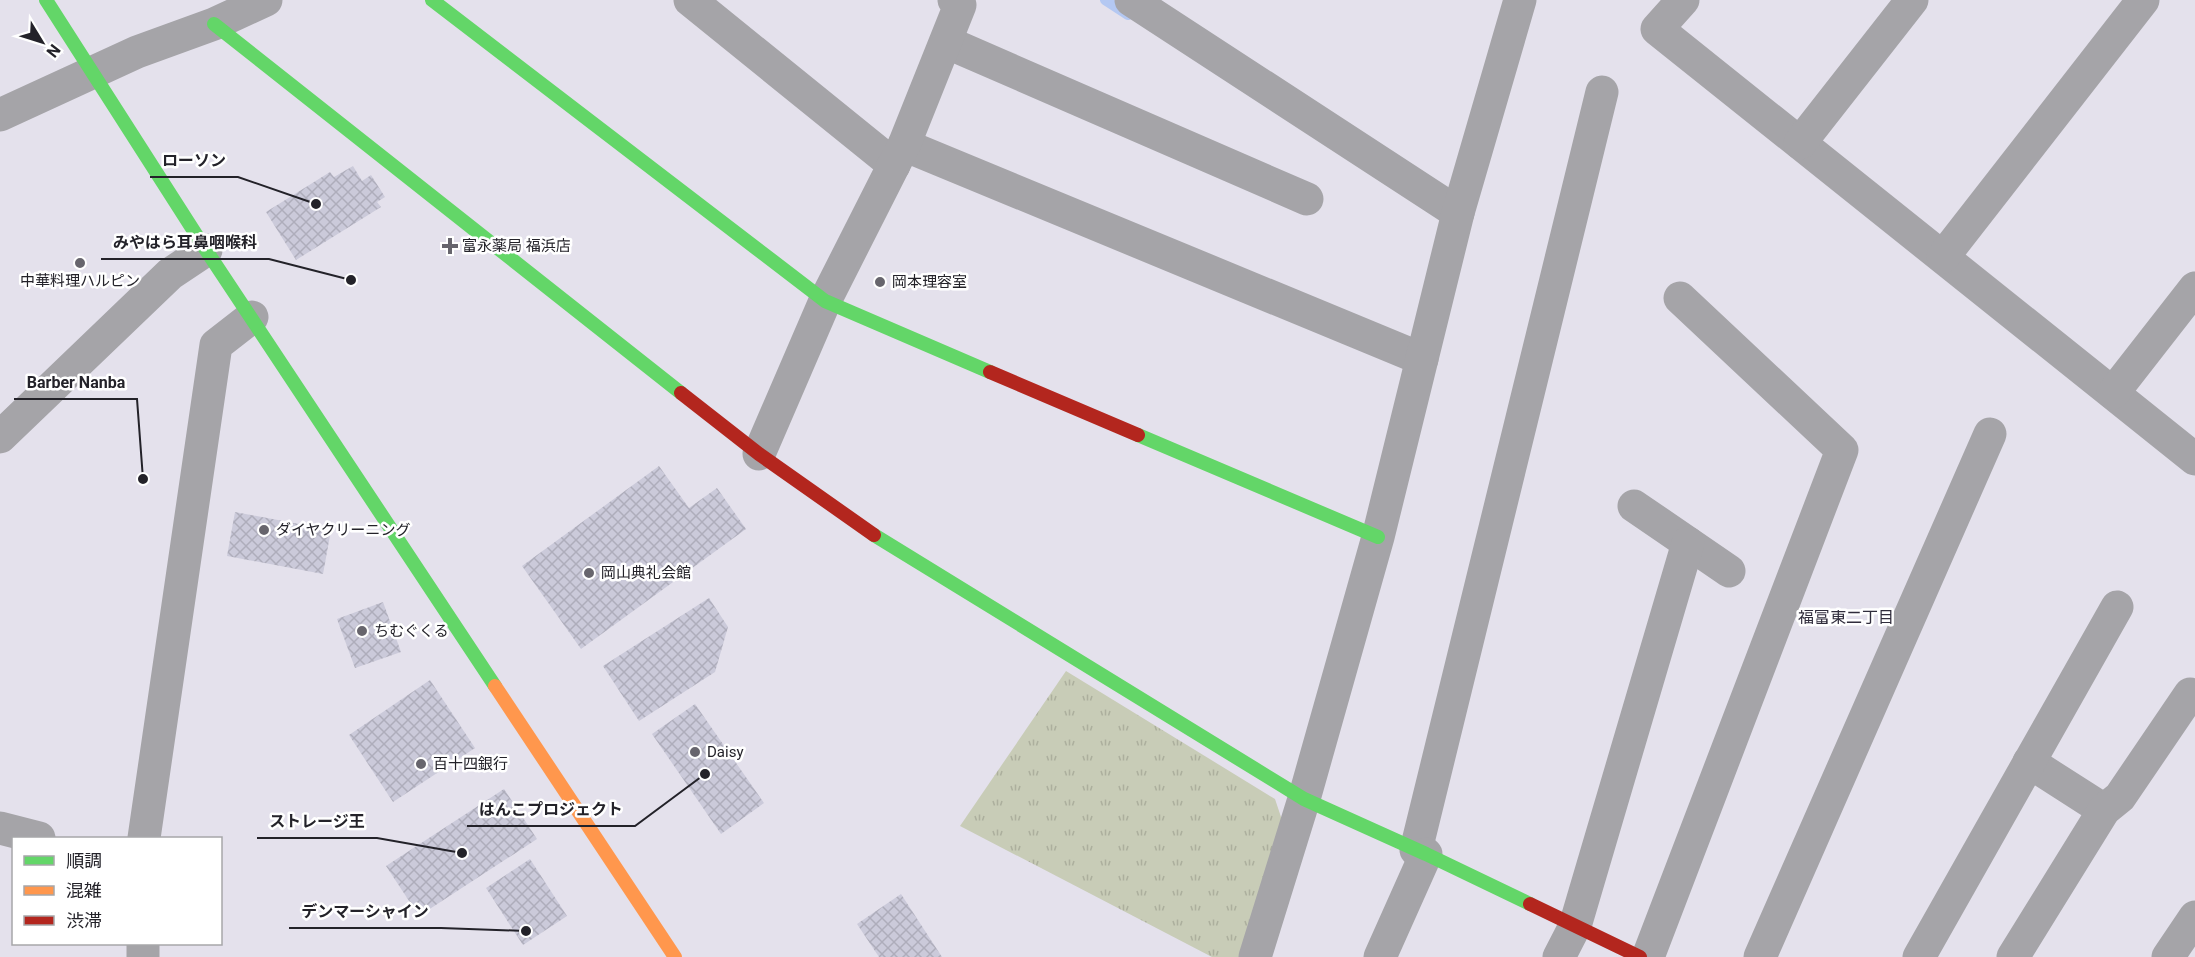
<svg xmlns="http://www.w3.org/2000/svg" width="2195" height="957" viewBox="0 0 2195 957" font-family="Roboto,'Noto Sans JP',sans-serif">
  <defs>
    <pattern id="park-tufts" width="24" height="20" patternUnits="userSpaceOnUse" patternTransform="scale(1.5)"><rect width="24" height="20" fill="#c8ccb7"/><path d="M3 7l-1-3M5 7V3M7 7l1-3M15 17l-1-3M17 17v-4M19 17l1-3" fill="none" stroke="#acaf9d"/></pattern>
    <pattern id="building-cross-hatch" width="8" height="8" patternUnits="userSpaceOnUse" patternTransform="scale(1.5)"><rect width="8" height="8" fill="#cbcada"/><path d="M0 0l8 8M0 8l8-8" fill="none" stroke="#aeadbb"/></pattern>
  </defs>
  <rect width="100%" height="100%" fill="#e4e1ec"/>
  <!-- park -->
  <path fill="url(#park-tufts)" d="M1066,671L1275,799L1282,820L1242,957H1212L960,826Z"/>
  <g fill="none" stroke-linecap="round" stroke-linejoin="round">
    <!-- stream -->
    <path stroke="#b4c8f2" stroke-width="10" d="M1105,0L1128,15"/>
  </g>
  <!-- building -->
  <g fill="url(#building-cross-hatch)">
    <path d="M353,166L362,181L371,175L385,197L377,202L381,207L296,260L266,212L330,172L334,177Z"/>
    <path d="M659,466L689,508L717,488L746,529L581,649L522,566Z"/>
    <path d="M235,512L331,530L323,574L227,556Z"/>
    <path d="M709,598L728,627L715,672L639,721L603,666Z"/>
    <path d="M383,602L401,652L355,668L337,619Z"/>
    <path d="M430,680L475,748L393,802L349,735Z"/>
    <path d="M695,704L764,803L721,834L652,734Z"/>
    <path d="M504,789L537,839L419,916L386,866Z"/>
    <path d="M530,859L567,916L523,945L486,888Z"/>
    <path d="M901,894L942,957H879L857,924Z"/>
  </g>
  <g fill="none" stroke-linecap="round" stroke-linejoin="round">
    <!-- street -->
    <g stroke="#a5a4a8" stroke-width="33">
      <path d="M690,0L894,165"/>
      <path d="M1131,0L1458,213"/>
      <path d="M1683,0L1657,29L2195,459"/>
      <path d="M946,42L1307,199"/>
      <path d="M0,115L137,52L214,24L266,0"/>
      <path d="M1800,143L1912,0"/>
      <path d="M904,145L1422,359"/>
      <path d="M1943,257L2143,0"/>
      <path d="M2113,393L2195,288"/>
      <path d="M0,437L170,274L206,250"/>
      <path d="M759,454L825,301L904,145L960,5L954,0"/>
      <path d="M1634,506L1729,571"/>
      <path d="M2029,762L2104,810"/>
      <path d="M0,828L39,838"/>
      <path d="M144,838L216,345L252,317"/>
      <path d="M1416,850L1602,92"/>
      <path d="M143,944V957"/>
      <path d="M1255,957L1304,799L1378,537L1458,213L1520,0"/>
      <path d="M1380,957L1426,854"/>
      <path d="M1559,957L1575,926L1688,543"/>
      <path d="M1648,957L1842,450L1680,298"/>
      <path d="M1760,957L1990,434"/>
      <path d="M1919,957L2117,607"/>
      <path d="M2013,957L2104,810L2120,797L2190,694"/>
      <path d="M2168,957L2195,917"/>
    </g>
    <!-- fast -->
    <g stroke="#63d668" stroke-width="14">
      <path d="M46,0L206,250L495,686"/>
      <path d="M432,0L825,301L990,372"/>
      <path d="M214,24L681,393"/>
      <path d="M1138,435L1378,537"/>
      <path d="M874,535L1304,799L1426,854L1530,904"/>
    </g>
    <!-- slow -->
    <path stroke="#ff974d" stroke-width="14" d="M495,686L675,957"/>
    <!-- jam -->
    <g stroke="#b3261e" stroke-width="14">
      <path d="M990,372L1138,435"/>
      <path d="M681,393L759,454L874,535"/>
      <path d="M1530,904L1640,957"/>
    </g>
  </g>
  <!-- markers -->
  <g fill="#67656d" stroke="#fff" stroke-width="2">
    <path d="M447 237h6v6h6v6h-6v6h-6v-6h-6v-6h6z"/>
    <circle cx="80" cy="263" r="6"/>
    <circle cx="880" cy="282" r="6"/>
    <circle cx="264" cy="530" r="6"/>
    <circle cx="589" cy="573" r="6"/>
    <circle cx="362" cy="631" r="6"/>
    <circle cx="695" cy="752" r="6"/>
    <circle cx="421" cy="764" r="6"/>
  </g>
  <g text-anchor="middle" stroke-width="5" stroke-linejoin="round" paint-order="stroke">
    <!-- poi labels -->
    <g font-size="15" fill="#232229" stroke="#fff" text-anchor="start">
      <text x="462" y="251">富永薬局 福浜店</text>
      <text x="80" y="286" text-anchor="middle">中華料理ハルピン</text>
      <text x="892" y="287">岡本理容室</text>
      <text x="276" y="535">ダイヤクリーニング</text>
      <text x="601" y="578">岡山典礼会館</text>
      <text x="374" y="636">ちむぐくる</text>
      <text x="707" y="757">Daisy</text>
      <text x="433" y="769">百十四銀行</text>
    </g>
    <!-- neighbourhood labels -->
    <g font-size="16" fill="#302d3c" stroke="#fff">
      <text x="1846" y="623">福富東二丁目</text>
    </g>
  </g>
  <!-- callouts -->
  <path fill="none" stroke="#232229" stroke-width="2" d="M316 204L238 177H150M351 280L269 259H101M143 479L137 399H14M705 774L635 826H467M462 853L377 838H257M526 931L441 928H289"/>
  <g fill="#232229" stroke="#fff" stroke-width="2">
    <circle cx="316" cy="204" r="6"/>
    <circle cx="351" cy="280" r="6"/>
    <circle cx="143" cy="479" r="6"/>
    <circle cx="705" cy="774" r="6"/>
    <circle cx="462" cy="853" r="6"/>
    <circle cx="526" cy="931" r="6"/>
  </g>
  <g font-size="16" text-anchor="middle" font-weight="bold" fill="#232229" stroke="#fff" stroke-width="5" stroke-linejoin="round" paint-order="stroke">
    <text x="194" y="166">ローソン</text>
    <text x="185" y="248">みやはら耳鼻咽喉科</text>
    <text x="76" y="388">Barber Nanba</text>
    <text x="551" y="815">はんこプロジェクト</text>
    <text x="317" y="827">ストレージ王</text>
    <text x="365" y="917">デンマーシャイン</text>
  </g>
  <!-- legend -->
  <rect x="12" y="837" width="210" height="108" fill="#ffffff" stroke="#a7a7a9" stroke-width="1.5"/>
  <rect x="24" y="856" width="30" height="9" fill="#63d668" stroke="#a7a7a9" stroke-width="1.5"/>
  <text x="66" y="867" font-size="18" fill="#232229">順調</text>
  <rect x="24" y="886" width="30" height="9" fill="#ff974d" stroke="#a7a7a9" stroke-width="1.5"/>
  <text x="66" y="897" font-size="18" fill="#232229">混雑</text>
  <rect x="24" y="916" width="30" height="9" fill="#b3261e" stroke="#a7a7a9" stroke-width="1.5"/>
  <text x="66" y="927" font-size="18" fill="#232229">渋滞</text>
  <!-- north arrow -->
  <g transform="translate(42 42) rotate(128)" stroke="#ffffff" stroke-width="4.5" paint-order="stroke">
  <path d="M0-4.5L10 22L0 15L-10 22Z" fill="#232229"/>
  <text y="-9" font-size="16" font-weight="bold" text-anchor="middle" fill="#232229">N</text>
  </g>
</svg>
